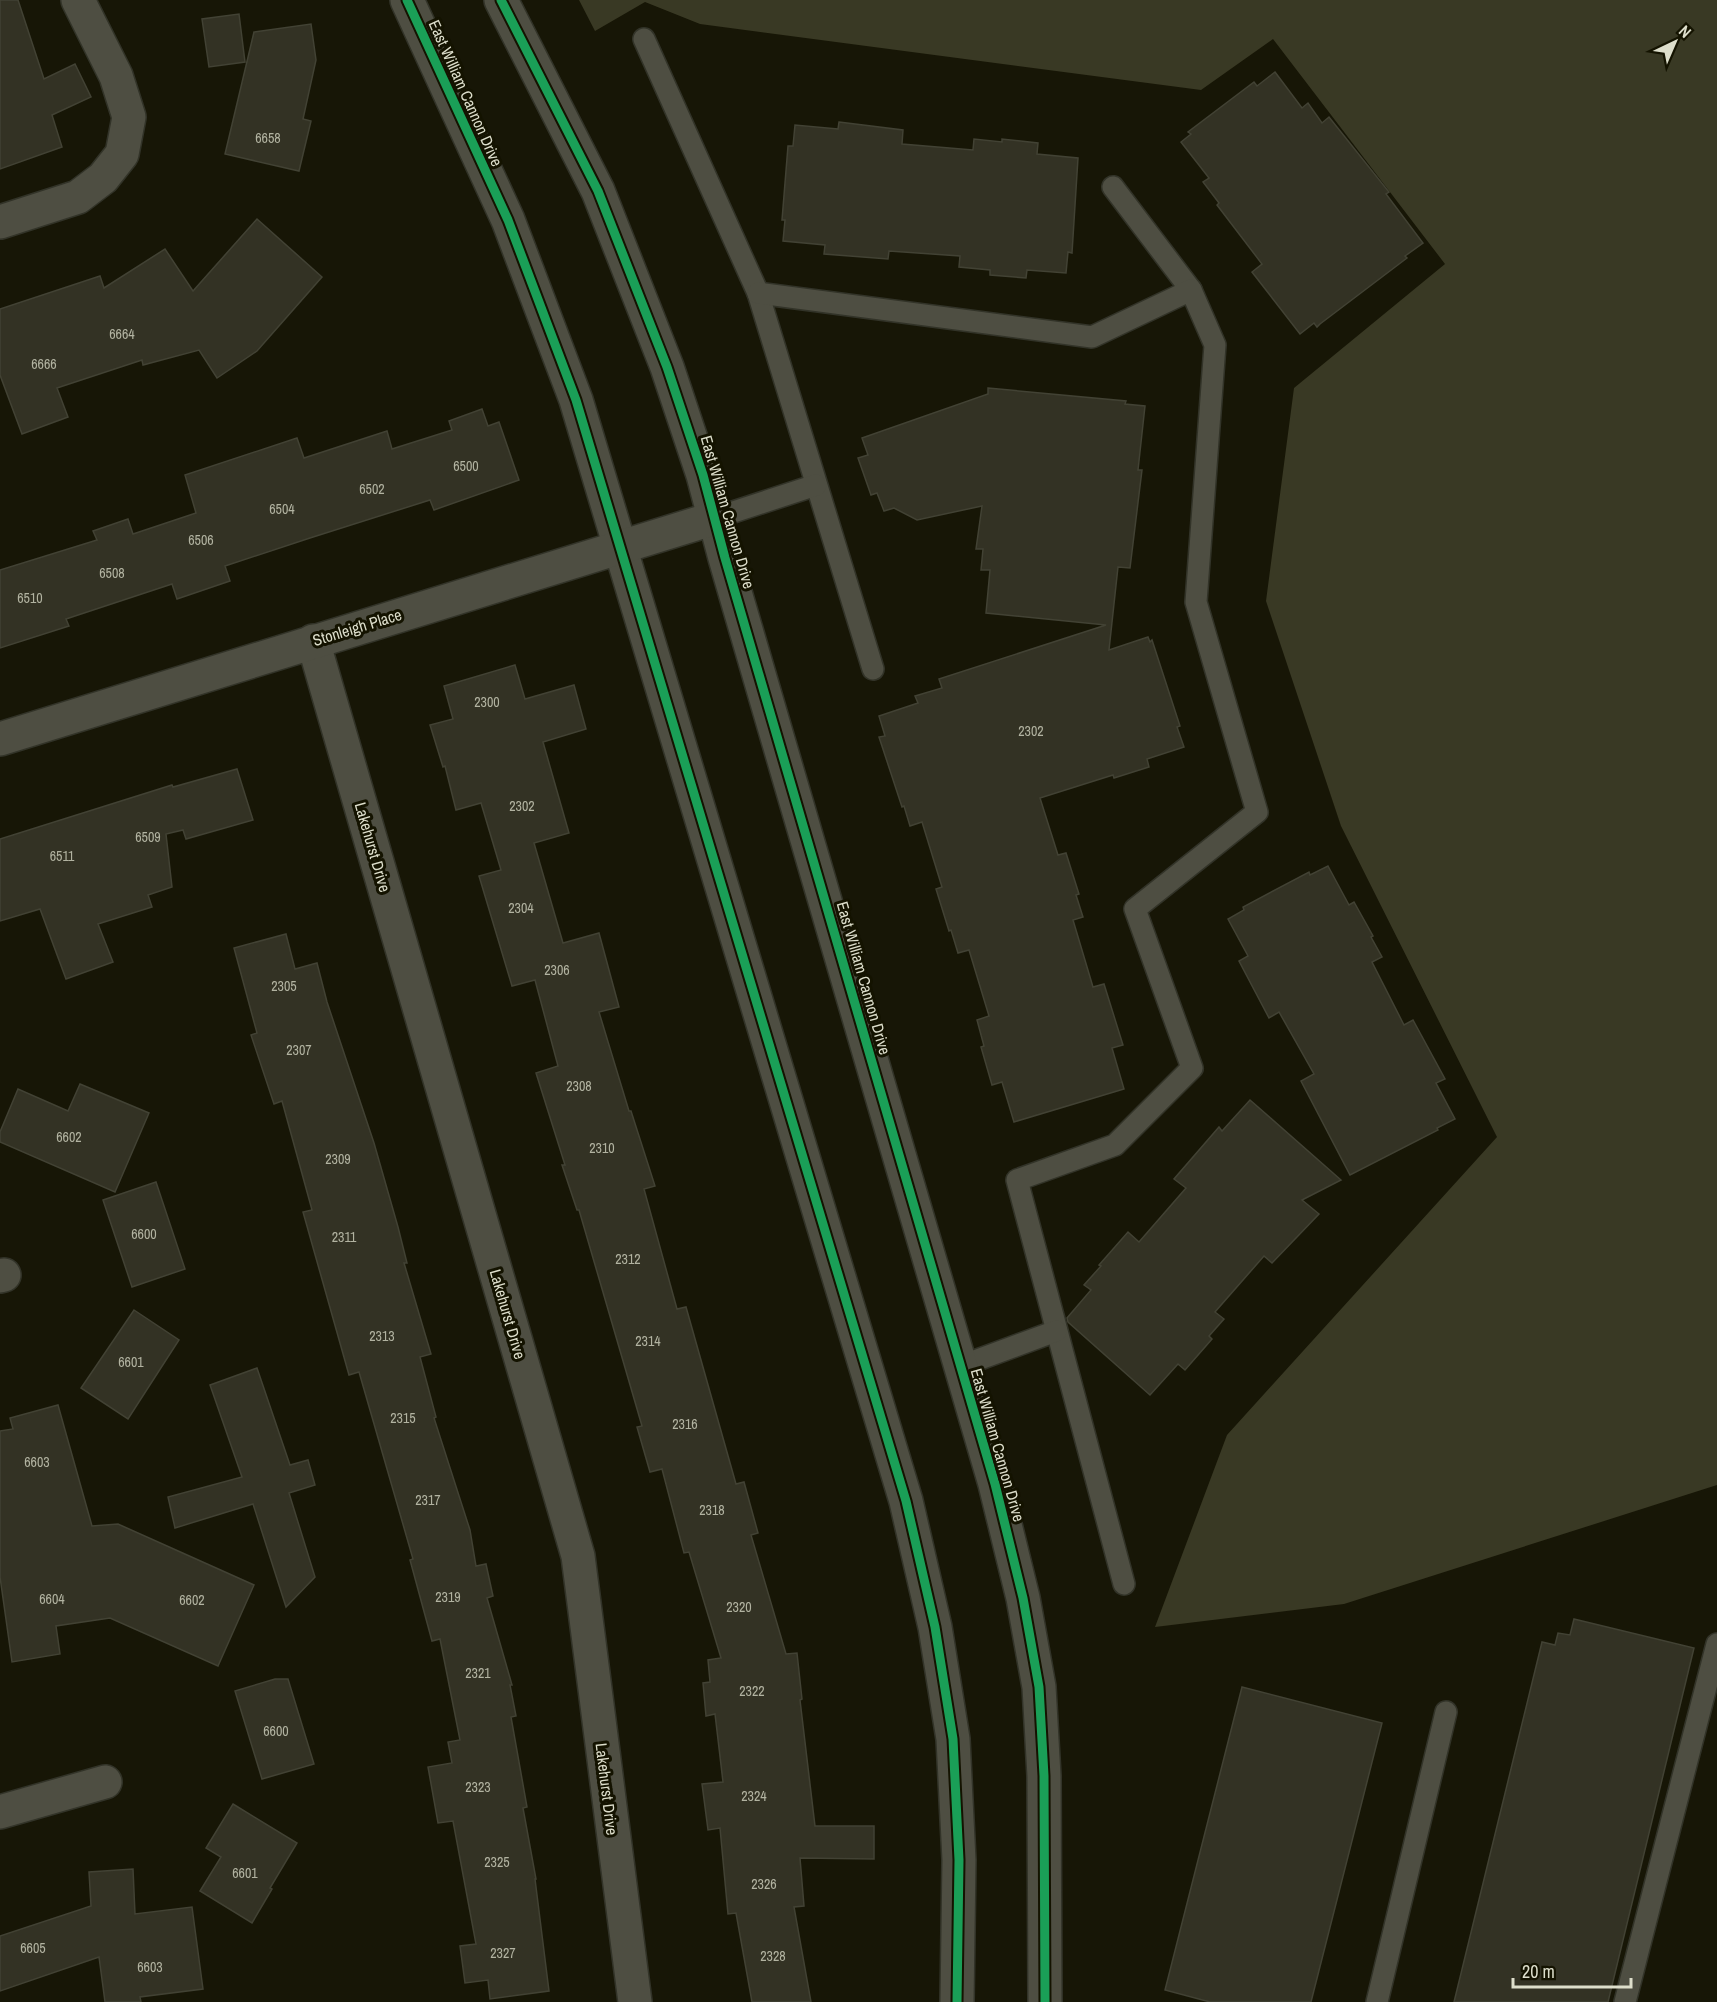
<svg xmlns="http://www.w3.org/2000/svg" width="1717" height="2002" viewBox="0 0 1717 2002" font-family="'Archivo Narrow',sans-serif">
  <rect width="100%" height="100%" fill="#171606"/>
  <!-- green -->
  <path fill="#393924" d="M579,0H1717V1485L1344,1604L1155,1627L1227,1435L1497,1137L1341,826L1266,601L1294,388L1445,264L1273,39L1201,90L700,24L645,2L595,31Z"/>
  <!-- building -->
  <g fill="#333224" stroke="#424234" stroke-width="1.5">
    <path d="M0,0H18L44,79L75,64L91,97L52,115L62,147L0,169Z"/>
    <path d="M239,14L245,62L209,67L202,19Z"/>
    <path d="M311,24L316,60L303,119L311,121L299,171L225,154L254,32Z"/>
    <path d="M1275,72L1302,108L1308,103L1322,123L1329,117L1389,192L1386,194L1423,243L1405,256L1407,258L1320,324L1317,327L1314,323L1300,334L1252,272L1262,264L1217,205L1219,203L1203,182L1209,178L1181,142L1191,134L1188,132L1254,82L1257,86Z"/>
    <path d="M839,122L903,130L902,144L973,150L974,139L1002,142V139L1038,143L1037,154L1078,158L1072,253L1068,252L1066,273L1027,270L1026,278L990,275V270L959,267L960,256L889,251L888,259L824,254L825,245L783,241L785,220H782L788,146H793L795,125L838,129Z"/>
    <path d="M257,219L322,277L257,351L217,378L199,350L143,365L142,360L57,388L68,417L22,434L0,375V309L100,276L104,288L165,249L193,291Z"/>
    <path d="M988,388L1126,401L1125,404L1145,406L1138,470H1142L1130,568L1118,567L1109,650L1148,637L1150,642L1152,640L1180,726L1177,727L1184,747L1147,759L1149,767L1114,778L1113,775L1040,798L1058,855L1066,853L1079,894L1076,895L1083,917L1073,920L1093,987L1104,984L1123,1045L1112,1048L1124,1089L1014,1122L1002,1082L992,1085L981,1047L984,1046L977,1020L989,1016L969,950L958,953L951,930L949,931L936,889L942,887L922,822L910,826L904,806L902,807L879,737L885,736L879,716L918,703L915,696L942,688L939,679L1106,625L986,613L990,570H981L983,549H976L982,506L917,520L894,508L884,511L877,493L871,495L858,458L868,455L862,438L988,394Z"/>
    <path d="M482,409L488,426L499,422L519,480L434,510L430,500L310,538L225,566L230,581L177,599L172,584L66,619L69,626L0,648V570L97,540L93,531L128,519L133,534L196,513L185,475L297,438L304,458L387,431L392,449L452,430L449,421Z"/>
    <path d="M515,665L525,699L574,685L586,729L543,742L569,833L534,843L563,943L599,933L619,1007L599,1012L629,1111H631L655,1186L644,1189L677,1309L686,1307L736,1484L744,1482L758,1533L751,1535L786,1654L797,1653L802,1699L800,1700L815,1826H874V1859L800,1858L804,1906L794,1907L811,2002H752L736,1913L728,1914L720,1828L708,1830L702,1784L723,1782L715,1714L706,1716L703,1683L710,1682L708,1660L721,1658L689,1552L684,1553L662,1469L650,1472L637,1427L642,1426L579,1210H577L562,1165H565L536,1073L558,1066L535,980L512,986L479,876L501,870L481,803L456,810L445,766L443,767L430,725L453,719L444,686Z"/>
    <path d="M237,769L253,820L186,839L183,830L166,834L172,887L148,895L152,907L98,924L113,962L66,979L40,909L0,921V839L172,785L173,787Z"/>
    <path d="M1328,866L1349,905L1354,902L1373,936L1371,937L1382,957L1372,962L1404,1025L1413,1020L1445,1079L1436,1083L1455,1119L1437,1128L1438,1130L1350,1175L1301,1081L1314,1074L1279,1012L1269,1018L1239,961L1248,956L1228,919L1244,910L1243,907L1309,872L1310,875Z"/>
    <path d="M286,934L295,969L317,963L327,1002L374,1143L398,1227L407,1263H404L431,1354L420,1357L436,1417L434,1418L470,1530L476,1566L486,1564L493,1596L487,1598L512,1685H510L516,1716L511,1717L527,1807L523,1808L536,1879H535L549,1991L490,1999L488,1980L465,1983L460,1946L476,1944L453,1821L438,1823L428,1767L452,1763L448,1742L460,1740L440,1639L432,1641L410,1560L413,1559L359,1372L349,1375L303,1212L312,1210L282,1101L274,1104L251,1035L257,1033L234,948Z"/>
    <path d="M80,1084L149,1113L115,1192L0,1142V1132L18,1089L68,1111Z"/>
    <path d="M1250,1100L1341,1180L1302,1200L1319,1214L1272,1263L1264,1256L1215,1312L1224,1319L1209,1336L1212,1339L1185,1370L1178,1364L1150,1395L1068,1322L1067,1318L1091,1290L1084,1285L1101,1266L1099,1265L1128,1232L1139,1242L1186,1188L1174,1179L1219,1127L1222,1131Z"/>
    <path d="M156,1182L185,1269L132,1287L103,1200Z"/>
    <path d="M134,1310L179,1340L128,1419L81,1388Z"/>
    <path d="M257,1368L290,1465L308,1460L315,1485L289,1493L315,1577L286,1607L253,1504L175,1528L168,1497L242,1477L210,1385Z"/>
    <path d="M58,1405L92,1526L118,1524L254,1585L218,1666L110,1618L56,1626L60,1654L12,1662L0,1577V1431L13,1429L10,1418Z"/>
    <path d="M1574,1619L1694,1648L1608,2002H1454L1542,1642L1555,1645L1558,1633L1570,1635Z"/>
    <path d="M275,1679H288L314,1764L262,1779L235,1691Z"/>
    <path d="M1242,1687L1382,1723L1311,2002H1210L1165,1990Z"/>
    <path d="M233,1804L297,1843L270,1888L272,1889L252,1923L200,1891L221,1857L206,1848Z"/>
    <path d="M133,1869L135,1914L192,1907L203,1989L140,1997L141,2002H105L99,1957L0,1991V1936L91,1906L89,1872Z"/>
  </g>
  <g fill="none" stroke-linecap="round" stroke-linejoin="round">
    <defs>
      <g id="lane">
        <path d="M644,39L758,293L873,669"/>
        <path d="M1113,187L1191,290"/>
        <path d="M758,293L1092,337L1191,290L1215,345L1196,602L1257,812L1135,909L1192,1068L1115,1145L1017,1180L1124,1584"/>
        <path d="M715,518L816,485"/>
        <path d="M961,1366L1056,1331"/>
        <path d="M1377,2002L1446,1712"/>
        <path d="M1625,2002L1717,1644"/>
      </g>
      <g id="street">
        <path d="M0,222L78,197L103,178L122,154L129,117L116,76L78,0"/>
        <path d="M313,641L578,1556L635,2002"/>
        <path d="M0,1276L4,1275"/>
        <path d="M0,1812L105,1782"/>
      </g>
      <g id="secondary">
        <path d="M407,0L508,220L576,400L906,1501L935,1627L953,1739L959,1860L957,2002"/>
        <path d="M501,0L598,191L667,367L703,475L725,558L995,1484L1023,1598L1039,1687L1044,1776L1045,2002"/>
        <path d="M0,739L715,518"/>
      </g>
    </defs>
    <!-- lane casing -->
    <use href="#lane" stroke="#323328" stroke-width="24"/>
    <!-- street casing -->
    <use href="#street" stroke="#323328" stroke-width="36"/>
    <!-- secondary casing -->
    <use href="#secondary" stroke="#323328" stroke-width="36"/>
    <!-- lane -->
    <use href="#lane" stroke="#4e4e42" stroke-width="21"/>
    <!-- street -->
    <use href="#street" stroke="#4e4e42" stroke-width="33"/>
    <!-- secondary -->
    <use href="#secondary" stroke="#4e4e42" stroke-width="33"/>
    <defs>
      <g id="cycleway">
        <path d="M407,0L508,220L576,400L906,1501L935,1627L953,1739L959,1860L957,2002"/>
        <path d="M501,0L598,191L667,367L703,475L725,558L995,1484L1023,1598L1039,1687L1044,1776L1045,2002"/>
      </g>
    </defs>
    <!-- cycleway casing -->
    <use href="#cycleway" stroke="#141300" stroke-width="13"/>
    <!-- cycleway -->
    <use href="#cycleway" stroke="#1a9f57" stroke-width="9"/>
  </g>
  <g text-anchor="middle" stroke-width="6" stroke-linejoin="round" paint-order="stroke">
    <!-- number labels -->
    <g font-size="14" fill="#b2b3a1">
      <text x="268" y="143">6658</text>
      <text x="122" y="339">6664</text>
      <text x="44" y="369">6666</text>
      <text x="466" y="471">6500</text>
      <text x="372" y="494">6502</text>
      <text x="282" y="514">6504</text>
      <text x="201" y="545">6506</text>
      <text x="112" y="578">6508</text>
      <text x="30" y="603">6510</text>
      <text x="487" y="707">2300</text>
      <text x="1031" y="736">2302</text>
      <text x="522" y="811">2302</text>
      <text x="148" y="842">6509</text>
      <text x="62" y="861">6511</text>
      <text x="521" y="913">2304</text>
      <text x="557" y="975">2306</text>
      <text x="284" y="991">2305</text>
      <text x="299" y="1055">2307</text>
      <text x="579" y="1091">2308</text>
      <text x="69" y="1142">6602</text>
      <text x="602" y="1153">2310</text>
      <text x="338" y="1164">2309</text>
      <text x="144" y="1239">6600</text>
      <text x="344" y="1242">2311</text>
      <text x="628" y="1264">2312</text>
      <text x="382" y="1341">2313</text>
      <text x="648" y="1346">2314</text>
      <text x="131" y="1367">6601</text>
      <text x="403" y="1423">2315</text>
      <text x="685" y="1429">2316</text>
      <text x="37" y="1467">6603</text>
      <text x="428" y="1505">2317</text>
      <text x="712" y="1515">2318</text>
      <text x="448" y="1602">2319</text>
      <text x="52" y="1604">6604</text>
      <text x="192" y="1605">6602</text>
      <text x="739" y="1612">2320</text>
      <text x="478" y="1678">2321</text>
      <text x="752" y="1696">2322</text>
      <text x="276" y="1736">6600</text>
      <text x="478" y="1792">2323</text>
      <text x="754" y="1801">2324</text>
      <text x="497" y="1867">2325</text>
      <text x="245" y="1878">6601</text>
      <text x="764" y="1889">2326</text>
      <text x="33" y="1953">6605</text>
      <text x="503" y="1958">2327</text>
      <text x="773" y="1961">2328</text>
      <text x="150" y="1972">6603</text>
    </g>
    <!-- street labels -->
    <g font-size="16" fill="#dddecb" stroke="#141300">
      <text transform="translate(466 93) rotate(66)" y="6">East William Cannon Drive</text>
      <text transform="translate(728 512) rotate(74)" y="6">East William Cannon Drive</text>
      <text transform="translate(357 627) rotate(-17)" y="6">Stonleigh Place</text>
      <text transform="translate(373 847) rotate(74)" y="6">Lakehurst Drive</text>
      <text transform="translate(864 978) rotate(74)" y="6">East William Cannon Drive</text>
      <text transform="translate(508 1314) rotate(74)" y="6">Lakehurst Drive</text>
      <text transform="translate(998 1445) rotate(74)" y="6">East William Cannon Drive</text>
      <text transform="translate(607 1789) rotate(83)" y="6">Lakehurst Drive</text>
    </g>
  </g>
  <!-- north arrow -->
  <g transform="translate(1675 42) rotate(44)" stroke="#141300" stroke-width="4.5" paint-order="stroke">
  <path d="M0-4.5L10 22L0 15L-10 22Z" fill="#dddecb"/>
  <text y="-9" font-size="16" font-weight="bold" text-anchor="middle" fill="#dddecb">N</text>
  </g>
  <!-- scale -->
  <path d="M1513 1978v9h118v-9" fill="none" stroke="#dddecb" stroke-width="3"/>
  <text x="1522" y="1978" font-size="18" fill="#dddecb" stroke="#141300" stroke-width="4.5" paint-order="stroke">20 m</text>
</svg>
